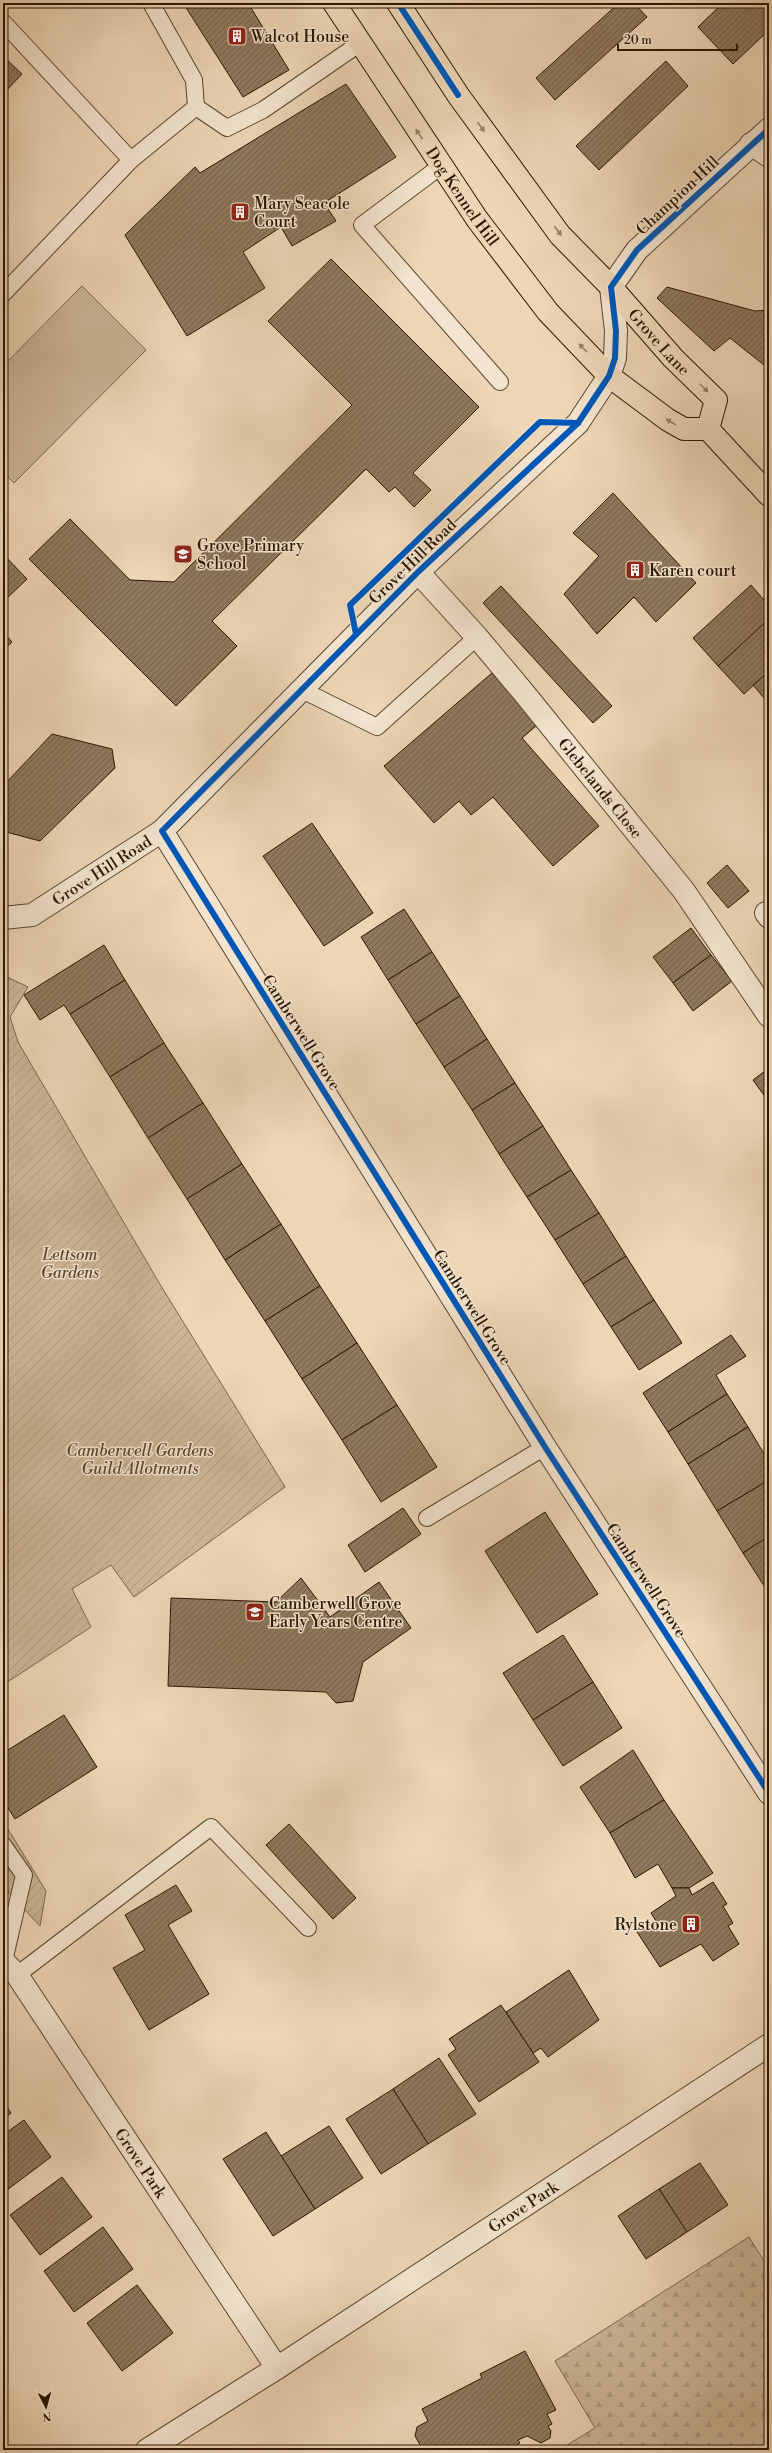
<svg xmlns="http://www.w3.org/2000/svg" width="772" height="2453" viewBox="0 0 772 2453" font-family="'Libre Bodoni',serif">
  <defs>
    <pattern id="forest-firs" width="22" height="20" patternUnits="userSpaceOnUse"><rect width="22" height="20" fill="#ccb596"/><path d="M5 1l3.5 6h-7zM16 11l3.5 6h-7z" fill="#af9b80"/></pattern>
    <pattern id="garden-furrows" width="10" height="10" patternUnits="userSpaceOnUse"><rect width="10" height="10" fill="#ccb596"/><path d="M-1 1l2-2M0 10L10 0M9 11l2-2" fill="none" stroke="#af9b80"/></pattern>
    <pattern id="building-hatch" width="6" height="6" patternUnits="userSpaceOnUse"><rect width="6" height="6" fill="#8f795e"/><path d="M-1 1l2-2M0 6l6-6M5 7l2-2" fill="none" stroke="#75624b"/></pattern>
  </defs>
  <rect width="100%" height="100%" fill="#edd5b5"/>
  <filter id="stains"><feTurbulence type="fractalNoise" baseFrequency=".005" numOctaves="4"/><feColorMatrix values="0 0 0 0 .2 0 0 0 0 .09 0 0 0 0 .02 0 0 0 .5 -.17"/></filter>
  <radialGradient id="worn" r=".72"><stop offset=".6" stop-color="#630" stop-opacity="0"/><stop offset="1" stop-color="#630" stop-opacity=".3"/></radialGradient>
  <!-- forest -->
  <path fill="url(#forest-firs)" stroke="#7b664b" d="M749,2237L769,2269V2450H559L595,2428L555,2361Z"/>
  <!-- park -->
  <path fill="#ccb596" stroke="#7b664b" d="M82,286L146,350L14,483L3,472V366Z"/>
  <!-- garden -->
  <g fill="url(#garden-furrows)" stroke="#7b664b">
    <path d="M3,975L28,987L10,1017L18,1042L161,1286L285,1487L134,1597L111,1565L72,1589L91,1627L3,1685Z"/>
    <path d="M3,1821L46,1891L40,1926L8,1892L3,1861Z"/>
  </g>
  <!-- building -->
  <g fill="url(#building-hatch)" stroke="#2a1600">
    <path d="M183,3H248L289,70L243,97Z"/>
    <path d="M619,3H634L647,17L555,100L536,78Z"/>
    <path d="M723,3H769V30L733,64L698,27Z"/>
    <path d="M3,56L22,74L3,94Z"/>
    <path d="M666,61L688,86L599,170L576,146Z"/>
    <path d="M346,84L396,157L324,203L336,221L292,246L281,227L243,252L265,288L187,336L125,235L195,167L200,173Z"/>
    <path d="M331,259L479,407L413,473L431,490L414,507L395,487L389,492L366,469L212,621L237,646L176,706L29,559L70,519L130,580L174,582L352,405L268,321Z"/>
    <path d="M667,287L755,311L769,310V369L730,338L714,351L657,298Z"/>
    <path d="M613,493L696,583L656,622L634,597L597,634L564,594L599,556L573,533Z"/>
    <path d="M3,554L27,579L3,602Z"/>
    <path d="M751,585L769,606V619L718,666L693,638Z"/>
    <path d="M501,586L612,706L593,723L483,603Z"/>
    <path d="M769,619V671L744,694L718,666Z"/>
    <path d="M3,632L12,642L3,650Z"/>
    <path d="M769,671V704L753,685Z"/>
    <path d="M492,673L537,725L522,738L599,826L553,866L493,797L471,815L459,801L434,823L384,766Z"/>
    <path d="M52,734L112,749L115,768L40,841L6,832L3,835V786Z"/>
    <path d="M312,823L373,913L324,946L263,856Z"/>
    <path d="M727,865L749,891L728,908L707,883Z"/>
    <path d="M404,909L432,952L388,980L361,937Z"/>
    <path d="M691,928L711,955L673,983L653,957Z"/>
    <path d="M104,945L125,980L70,1014L64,1005L40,1020L24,995Z"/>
    <path d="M432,952L460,996L416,1024L388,980Z"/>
    <path d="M711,955L732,981L693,1011L673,983Z"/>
    <path d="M125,980L164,1043L110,1077L70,1014Z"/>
    <path d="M460,996L487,1039L444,1067L416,1024Z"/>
    <path d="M487,1039L515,1083L472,1110L444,1067Z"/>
    <path d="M164,1043L203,1103L148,1138L110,1077Z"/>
    <path d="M769,1068V1102L753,1080Z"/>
    <path d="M515,1083L543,1126L499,1154L472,1110Z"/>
    <path d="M203,1103L242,1164L187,1199L148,1138Z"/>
    <path d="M543,1126L571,1170L527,1197L499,1154Z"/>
    <path d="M242,1164L281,1224L225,1260L187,1199Z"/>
    <path d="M571,1170L599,1213L555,1240L527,1197Z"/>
    <path d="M599,1213L626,1256L583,1284L555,1240Z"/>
    <path d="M281,1224L320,1286L265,1321L225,1260Z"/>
    <path d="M626,1256L654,1300L611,1327L583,1284Z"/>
    <path d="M320,1286L357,1343L302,1379L265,1321Z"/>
    <path d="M654,1300L682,1343L639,1370L611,1327Z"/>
    <path d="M731,1335L746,1356L716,1375L727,1394L668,1432L643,1393Z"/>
    <path d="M357,1343L397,1405L342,1440L302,1379Z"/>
    <path d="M727,1394L748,1427L688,1464L668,1432Z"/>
    <path d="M397,1405L437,1467L381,1502L342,1440Z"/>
    <path d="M748,1427L769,1462V1480L717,1511L688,1464Z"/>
    <path d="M769,1480V1536L743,1553L717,1511Z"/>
    <path d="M403,1508L421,1534L365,1572L348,1545Z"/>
    <path d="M545,1512L598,1594L537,1633L485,1551Z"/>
    <path d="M769,1536V1588L766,1589L743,1553Z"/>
    <path d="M301,1578L330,1617L379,1582L411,1628L363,1662L353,1701L336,1703L326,1692L168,1686L171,1598L276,1602Z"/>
    <path d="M563,1635L593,1682L533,1720L503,1673Z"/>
    <path d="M593,1682L622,1728L563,1766L533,1720Z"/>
    <path d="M64,1715L97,1767L15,1819L3,1800V1753Z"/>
    <path d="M633,1750L664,1800L610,1833L580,1787Z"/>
    <path d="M664,1800L713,1873L689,1888H672L658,1864L635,1878L610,1833Z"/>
    <path d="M289,1824L356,1898L333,1919L266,1845Z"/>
    <path d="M713,1882L727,1904L723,1906L733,1923L728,1926L739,1944L713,1961L701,1944L660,1967L637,1932L656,1921L651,1913L676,1896L672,1888H689L692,1895Z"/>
    <path d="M176,1885L192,1911L168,1925L209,1994L149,2030L113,1968L145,1950L125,1915Z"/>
    <path d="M569,1970L599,2020L548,2057L541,2048L533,2053L506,2012Z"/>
    <path d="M501,2005L539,2062L479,2102L448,2055L456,2049L449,2039Z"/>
    <path d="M439,2058L476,2114L428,2144L393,2089Z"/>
    <path d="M393,2089L428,2144L381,2174L346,2119Z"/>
    <path d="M3,2102L11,2113L3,2119Z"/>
    <path d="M24,2120L51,2157L3,2193V2135Z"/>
    <path d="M329,2126L363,2178L315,2209L281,2156Z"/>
    <path d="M266,2132L315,2209L273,2236L223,2159Z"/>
    <path d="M700,2163L728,2205L687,2232L659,2189Z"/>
    <path d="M62,2177L92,2217L40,2255L10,2215Z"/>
    <path d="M659,2189L687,2232L646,2259L618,2216Z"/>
    <path d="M103,2227L133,2269L74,2312L44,2271Z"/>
    <path d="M137,2285L173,2333L122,2371L87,2323Z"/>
    <path d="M525,2351L556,2410L547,2414L552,2424L548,2426L551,2431L550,2438L541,2443L527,2436L518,2440L520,2443L508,2450H423L415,2436L417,2427L428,2421L422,2409L482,2378L480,2374Z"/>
  </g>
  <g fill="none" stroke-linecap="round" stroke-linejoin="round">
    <defs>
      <g id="service">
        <path d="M151,3L194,80L196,107"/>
        <path d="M3,22L131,160"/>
        <path d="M441,166L362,225L500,382"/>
        <path d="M3,294L131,160L196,107L227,128L263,110L359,44"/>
        <path d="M300,689L377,727L477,637"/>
        <path d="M427,1518L545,1447"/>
        <path d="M3,1845L24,1875L4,1961"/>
        <path d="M17,1975L211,1827L308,1928"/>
      </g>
      <g id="minor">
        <path d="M751,144L769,156"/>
        <path id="s1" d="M418,572L477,637L524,693L684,891L769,1016"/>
        <path d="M162,831L545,1447L769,1793"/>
        <path d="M766,913L769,917"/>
        <path id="s2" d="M3,918L32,915L162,831L418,572L578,423L609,376L615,358L616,331L611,287L637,250L769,129"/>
        <path id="s3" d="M3,1961L17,1975L277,2368"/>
        <path id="s4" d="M147,2450L277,2368L769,2045"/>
      </g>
      <g id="primary">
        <path id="s5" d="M334,3L477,219L548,312L609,376L668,420L684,429H708L769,495"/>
        <path id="s6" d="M398,3L458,95L560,235L611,287L673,358L716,400L708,429"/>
      </g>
    </defs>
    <!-- service casing -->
    <use href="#service" stroke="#5b462d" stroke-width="18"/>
    <!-- minor casing -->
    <use href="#minor" stroke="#5b462d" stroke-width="24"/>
    <!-- primary casing -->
    <use href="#primary" stroke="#2a1600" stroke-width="24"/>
    <!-- service -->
    <use href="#service" stroke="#f3e4cf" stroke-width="16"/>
    <!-- minor -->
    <use href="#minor" stroke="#f3e4cf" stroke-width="22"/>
    <!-- primary -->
    <use href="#primary" stroke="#edd5b5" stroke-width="22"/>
    <defs>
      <g id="cycleway">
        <path d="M398,3L458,95"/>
        <path d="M769,129L637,250L611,287L616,331L615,358L609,376L578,423L418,572L162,831L545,1447L769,1793"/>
        <path d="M356,634L350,605L540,422L578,423"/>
      </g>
    </defs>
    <!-- cycleway casing -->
    <use href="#cycleway" stroke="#f3e4cf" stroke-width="8"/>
    <!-- cycleway -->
    <use href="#cycleway" stroke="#0057b8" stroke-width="6"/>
  </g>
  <!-- one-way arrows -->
  <defs><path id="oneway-solid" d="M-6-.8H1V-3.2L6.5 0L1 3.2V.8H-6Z"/></defs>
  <g fill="#957f64">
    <use href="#oneway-solid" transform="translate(481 127) rotate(54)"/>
    <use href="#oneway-solid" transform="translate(419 134) rotate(-124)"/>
    <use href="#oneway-solid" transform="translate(558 231) rotate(53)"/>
    <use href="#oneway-solid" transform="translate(583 348) rotate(-134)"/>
    <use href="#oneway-solid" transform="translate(704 388) rotate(45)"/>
    <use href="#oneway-solid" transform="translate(671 422) rotate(-148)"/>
  </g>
  <!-- icons -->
  <defs>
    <symbol id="building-square" viewBox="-11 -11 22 22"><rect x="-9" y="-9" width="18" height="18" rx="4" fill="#8f2418" stroke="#f3e4cf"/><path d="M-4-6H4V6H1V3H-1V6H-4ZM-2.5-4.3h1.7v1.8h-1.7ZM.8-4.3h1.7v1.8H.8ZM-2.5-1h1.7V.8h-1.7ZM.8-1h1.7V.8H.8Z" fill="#fff"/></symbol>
    <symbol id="school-square" viewBox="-11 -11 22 22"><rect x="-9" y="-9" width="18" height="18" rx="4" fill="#8f2418" stroke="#f3e4cf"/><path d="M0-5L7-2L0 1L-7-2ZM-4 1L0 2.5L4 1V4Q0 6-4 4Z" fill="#fff"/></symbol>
  </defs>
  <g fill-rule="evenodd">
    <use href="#building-square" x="226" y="25" width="22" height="22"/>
    <use href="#building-square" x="229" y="201" width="22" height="22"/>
    <use href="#school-square" x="172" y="543" width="22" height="22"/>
    <use href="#building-square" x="624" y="559" width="22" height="22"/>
    <use href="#school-square" x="244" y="1601" width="22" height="22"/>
    <use href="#building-square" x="680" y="1913" width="22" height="22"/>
  </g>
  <g text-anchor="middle" stroke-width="3" stroke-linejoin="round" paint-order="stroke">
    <!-- poi labels -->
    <g font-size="16" fill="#2a1600" stroke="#f3e4cf" text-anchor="start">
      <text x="251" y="42">Walcot House</text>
      <text x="254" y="209">Mary Seacole<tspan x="254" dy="18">Court</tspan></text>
      <text x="197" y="551">Grove Primary<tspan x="197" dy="18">School</tspan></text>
      <text x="649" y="576">Karen court</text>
      <text x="269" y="1609">Camberwell Grove<tspan x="269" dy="18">Early Years Centre</tspan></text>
      <text x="677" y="1930" text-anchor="end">Rylstone</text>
    </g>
    <!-- street labels -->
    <g font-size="16" fill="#2a1600" stroke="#f3e4cf">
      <text transform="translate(677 195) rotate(-43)" y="6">Champion Hill</text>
      <text dy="6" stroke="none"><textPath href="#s5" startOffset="232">Dog Kennel Hill</textPath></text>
      <text dy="6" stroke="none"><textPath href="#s6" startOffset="429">Grove Lane</textPath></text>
      <text transform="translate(412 561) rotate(-44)" y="6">Grove Hill Road</text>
      <text dy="6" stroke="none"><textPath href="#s1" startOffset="283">Glebelands Close</textPath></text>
      <text dy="6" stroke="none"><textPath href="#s2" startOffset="112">Grove Hill Road</textPath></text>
      <text transform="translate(302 1032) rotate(58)" y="6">Camberwell Grove</text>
      <text transform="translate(473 1307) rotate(58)" y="6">Camberwell Grove</text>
      <text transform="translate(647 1580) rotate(57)" y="6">Camberwell Grove</text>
      <text dy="6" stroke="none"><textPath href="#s3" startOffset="245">Grove Park</textPath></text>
      <text dy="6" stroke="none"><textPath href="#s4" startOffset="448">Grove Park</textPath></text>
    </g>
    <!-- park labels -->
    <g font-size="16" font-style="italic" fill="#5b462d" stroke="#f3e4cf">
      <text x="70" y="1260">Lettsom<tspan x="70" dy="18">Gardens</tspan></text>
      <text x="140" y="1456">Camberwell Gardens<tspan x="140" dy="18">Guild Allotments</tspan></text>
    </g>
  </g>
  <!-- margin -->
  <rect width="772" height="2453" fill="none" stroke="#edd5b5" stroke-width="16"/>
  <rect x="4" y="4" width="764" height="2445" fill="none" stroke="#2a1600" stroke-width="2"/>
  <rect x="8" y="8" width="756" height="2437" fill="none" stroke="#2a1600"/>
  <!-- north arrow -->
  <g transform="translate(46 2407) rotate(174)" stroke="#f3e4cf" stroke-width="3" paint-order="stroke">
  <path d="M0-3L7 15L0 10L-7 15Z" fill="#2a1600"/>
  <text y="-6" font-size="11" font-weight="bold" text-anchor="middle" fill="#2a1600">N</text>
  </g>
  <!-- scale -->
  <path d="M618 44v6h119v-6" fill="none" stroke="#2a1600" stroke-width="2"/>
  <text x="624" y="44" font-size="12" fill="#2a1600" stroke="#f3e4cf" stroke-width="3" paint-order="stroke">20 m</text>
  <rect width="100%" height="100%" filter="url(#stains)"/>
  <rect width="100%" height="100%" fill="url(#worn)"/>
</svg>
